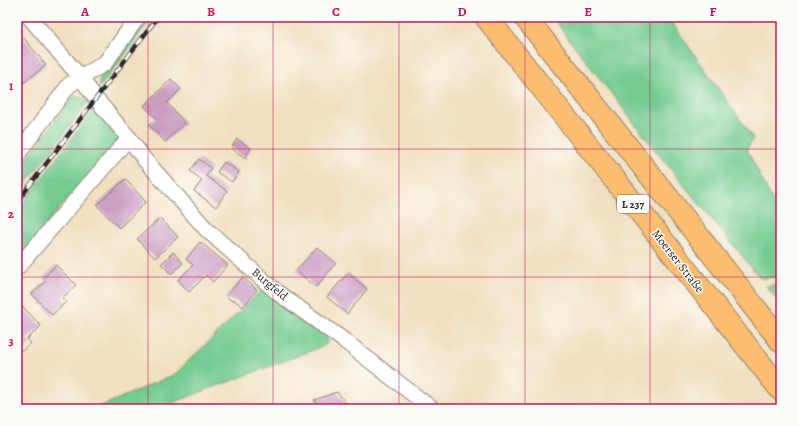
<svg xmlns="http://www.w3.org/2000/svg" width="798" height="426" viewBox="0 0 798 426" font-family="Alegreya,serif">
  <rect width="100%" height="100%" fill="#fdfcf7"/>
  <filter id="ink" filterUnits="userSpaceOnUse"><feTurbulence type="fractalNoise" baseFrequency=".025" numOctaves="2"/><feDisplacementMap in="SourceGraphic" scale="8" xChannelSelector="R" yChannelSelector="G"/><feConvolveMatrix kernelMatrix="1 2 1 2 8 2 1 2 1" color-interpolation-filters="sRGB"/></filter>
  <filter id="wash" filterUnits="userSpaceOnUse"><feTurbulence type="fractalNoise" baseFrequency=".012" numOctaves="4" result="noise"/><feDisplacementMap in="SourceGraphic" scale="16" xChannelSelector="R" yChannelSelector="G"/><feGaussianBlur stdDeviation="0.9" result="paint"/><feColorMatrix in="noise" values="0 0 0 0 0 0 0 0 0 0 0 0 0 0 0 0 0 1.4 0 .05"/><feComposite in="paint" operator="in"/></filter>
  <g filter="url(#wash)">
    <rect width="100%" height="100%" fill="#f1dfc0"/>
    <!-- green -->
    <g fill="#73cb90" stroke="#4f7b5e">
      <path d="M146,17H153L100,87L99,81L101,76Z"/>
      <path d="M552,17H668L753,138L747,149L781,218V276L761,279L655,150Z"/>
      <path d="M74,96L83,98L88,102L17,195V171Z"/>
      <path d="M94,109L118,139L17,259V211Z"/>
      <path d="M781,284V305L766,286Z"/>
      <path d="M264,288L327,338L329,342L324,346L156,409H95L175,374Z"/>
    </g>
    <g id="blocks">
      <!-- building -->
      <g fill="#ca9bc3">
        <path d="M769,17H781V23Z"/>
        <path d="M23,37L46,65L23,83L17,75V42Z"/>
        <path d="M171,79L181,89L167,103L185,123L165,142L149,125L156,118L144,106Z"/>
        <path d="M237,139L251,148L245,158L231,148Z"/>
        <path d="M199,159L211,168L206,176L227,191L216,207L194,191L202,180L190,171Z"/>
        <path d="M224,162L239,172L232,182L217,172Z"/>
        <path d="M125,179L146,202L119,228L97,205Z"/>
        <path d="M160,218L178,237L155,258L137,239Z"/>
        <path d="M200,242L228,265L213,282L206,275L189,292L178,280L193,265L186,259Z"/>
        <path d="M317,247L336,263L316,287L296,271Z"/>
        <path d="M173,252L183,263L171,274L161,264Z"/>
        <path d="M56,265L76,285L62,298L66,302L52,315L32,294L46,281L43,278Z"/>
        <path d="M348,273L367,289L347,314L327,297Z"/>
        <path d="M243,277L257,290L243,307L234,300L232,301L226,296Z"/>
        <path d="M21,305L41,326L27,339L31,343L22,351L20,349L17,352V309Z"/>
        <path d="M337,392L350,409H321L314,400Z"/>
      </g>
    </g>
  </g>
  <g filter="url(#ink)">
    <use href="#blocks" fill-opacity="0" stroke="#8e8576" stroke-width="1"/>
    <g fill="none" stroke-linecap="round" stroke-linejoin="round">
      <defs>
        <g id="street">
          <path d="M29,17L81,78L96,99L129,138L144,159L207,230L278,293L346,342L432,409"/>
          <path d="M17,155L69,85L105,63L138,17"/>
          <path d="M17,268L129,138"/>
        </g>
        <g id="highway">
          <path d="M486,17L781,390"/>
          <path d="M525,17L781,341"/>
        </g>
      </defs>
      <!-- street casing -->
      <use href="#street" stroke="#8e8576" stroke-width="17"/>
      <!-- highway casing -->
      <use href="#highway" stroke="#8e8576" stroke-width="24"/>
      <!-- street -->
      <use href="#street" stroke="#fff" stroke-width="15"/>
      <!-- highway -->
      <use href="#highway" stroke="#fcbd6f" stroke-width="22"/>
      <defs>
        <path id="rail" d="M17,202L158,17"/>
      </defs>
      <!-- rail casing -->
      <use href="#rail" stroke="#2b2b2b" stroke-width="4.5"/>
      <!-- rail -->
      <use href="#rail" stroke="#fdfcf7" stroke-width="3" stroke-dasharray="9" stroke-linecap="butt"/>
    </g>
  </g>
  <!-- grid -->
  <path fill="none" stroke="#c2185b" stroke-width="1" stroke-opacity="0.55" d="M148,17V409M273,17V409M399,17V409M525,17V409M650,17V409M17,149H781M17,277H781"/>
  <g text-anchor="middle" stroke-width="3" stroke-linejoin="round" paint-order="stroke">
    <!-- shield labels -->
    <rect fill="#fdfcf7" stroke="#6a6a68" stroke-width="1" x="617" y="195" width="32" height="18" rx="3"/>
    <g font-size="11" font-weight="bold" fill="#2b2b2b">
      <text x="633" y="208">L 237</text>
    </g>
    <!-- street labels -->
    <g font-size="12" fill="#2b2b2b" stroke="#fdfcf7">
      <text transform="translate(678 261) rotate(52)" y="4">Moerser Straße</text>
      <text transform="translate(270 284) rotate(40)" y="4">Burgfeld</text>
    </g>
  </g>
  <!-- margin -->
  <rect width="798" height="426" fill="none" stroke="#fdfcf7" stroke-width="44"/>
  <rect x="22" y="22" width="754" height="382" fill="none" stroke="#c2185b" stroke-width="1.5"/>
  <g font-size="13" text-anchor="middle" font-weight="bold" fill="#c2185b">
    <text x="85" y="16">A</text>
    <text x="211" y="16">B</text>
    <text x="336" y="16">C</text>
    <text x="462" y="16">D</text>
    <text x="588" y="16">E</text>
    <text x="713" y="16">F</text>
    <text x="11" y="90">1</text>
    <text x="11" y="218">2</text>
    <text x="11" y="345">3</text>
  </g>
</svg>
